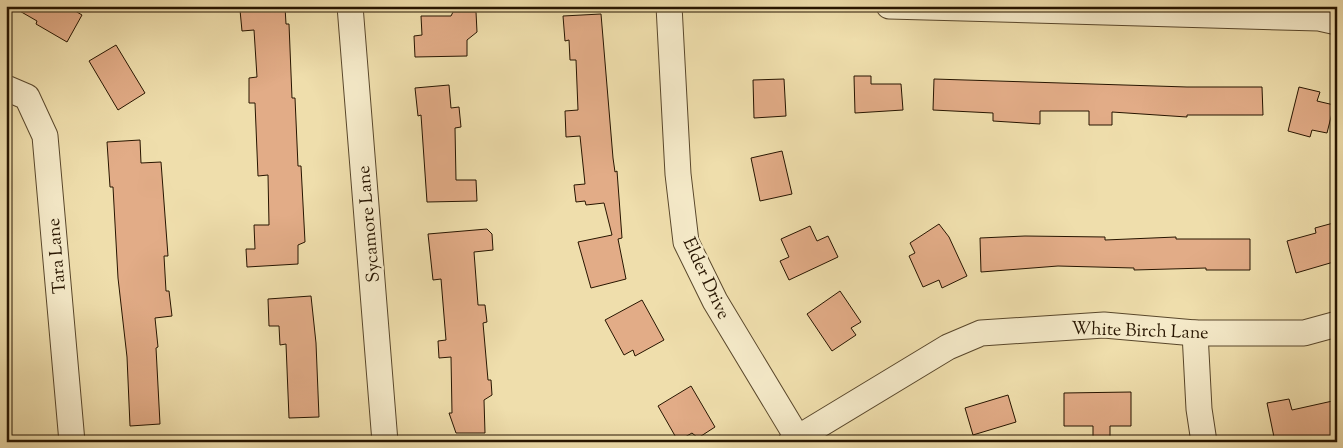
<svg xmlns="http://www.w3.org/2000/svg" width="1343" height="448" viewBox="0 0 1343 448" font-family="'Sorts Mill Goudy',serif">
  <rect width="100%" height="100%" fill="#efdeac"/>
  <filter id="stains"><feTurbulence type="fractalNoise" baseFrequency=".004" numOctaves="4"/><feColorMatrix values="0 0 0 0 .2 0 0 0 0 .09 0 0 0 0 .02 0 0 0 .5 -.17"/></filter>
  <radialGradient id="worn" r=".72"><stop offset=".6" stop-color="#630" stop-opacity="0"/><stop offset="1" stop-color="#630" stop-opacity=".3"/></radialGradient>
  <!-- building -->
  <g fill="#e2ac87" stroke="#271500">
    <path d="M11,6H67L82,15L67,42L36,24L37,21Z"/>
    <path d="M285,7L286,24H289L292,98H295L298,166H301L305,242L298,245V264L247,267L246,249H255L254,225H269L268,175L258,176L255,103H249V78L257,77L254,30L242,31L240,10Z"/>
    <path d="M453,12H476L477,32L467,40V56L415,57L414,36L422,35L421,16H451Z"/>
    <path d="M601,14L613,158L615,172L617,171L622,238L618,239L626,279L591,288L578,242L612,235L604,203L586,205L585,201L576,202L574,185L585,184L580,136L566,137L565,111L578,110L576,60H570L569,40L565,41L563,16Z"/>
    <path d="M116,45L145,93L118,110L89,61Z"/>
    <path d="M854,76H871V84H901L903,110L855,113Z"/>
    <path d="M784,79L786,116L754,118L753,80Z"/>
    <path d="M934,79L1187,87H1262L1263,115H1187V117L1112,112V125H1089V111H1040V124L993,121V113L933,110Z"/>
    <path d="M449,85L451,108L459,107L461,127L455,128L456,180H476L477,201L427,202L421,115L418,116L415,88Z"/>
    <path d="M1299,87L1320,92L1317,101L1334,105L1327,133L1312,130L1310,137L1288,131Z"/>
    <path d="M140,140L141,163L161,162L168,256H164L166,291H169L172,316L155,318L158,347L156,348L160,424L130,426L127,357L118,278L113,187H110L107,142Z"/>
    <path d="M782,151L792,194L760,201L751,158Z"/>
    <path d="M1337,222V261L1296,273L1287,241L1316,233L1315,228Z"/>
    <path d="M939,224L949,237L967,276L942,288L939,280L923,287L909,256L915,253L910,243Z"/>
    <path d="M810,226L817,241L828,236L838,257L789,280L780,261L789,257L781,239Z"/>
    <path d="M487,229L492,234L493,250L474,252L478,305H485L487,322L483,323L488,380H491L492,395L484,400L485,433H456L449,413H452L451,357L439,358L438,341L446,340L441,279L433,280L428,234Z"/>
    <path d="M1025,236L1105,237V240L1176,237V239H1250V270H1206V268L1134,270V268L1058,266L981,272L980,238Z"/>
    <path d="M840,291L861,322L851,328L856,335L832,351L807,314Z"/>
    <path d="M311,296L316,343L319,417L289,418L286,344L280,345L279,326H269L268,299Z"/>
    <path d="M642,300L664,340L635,356L633,350L624,355L605,320Z"/>
    <path d="M691,386L715,427L698,438L692,433L678,441L658,406Z"/>
    <path d="M1131,392V426H1110V437H1093V426H1064V393Z"/>
    <path d="M1008,395L1016,422L973,435L965,408Z"/>
    <path d="M1289,399L1292,410L1337,400V435L1301,442H1275L1267,403Z"/>
  </g>
  <g fill="none" stroke-linecap="round" stroke-linejoin="round">
    <defs>
      <g id="minor">
        <path d="M350,6L385,442"/>
        <path d="M669,6L678,174L686,242L715,301L800,442"/>
        <path d="M889,6L1319,18L1337,22"/>
        <path d="M6,88L27,97L45,136L72,442"/>
        <path d="M1195,333L1199,409L1204,442"/>
        <path d="M791,442L948,347L981,333L1104,325L1195,333H1304L1337,324"/>
      </g>
    </defs>
    <!-- minor casing -->
    <use href="#minor" stroke="#59472b" stroke-width="27"/>
    <!-- minor -->
    <use href="#minor" stroke="#f5eac9" stroke-width="25"/>
  </g>
  <g text-anchor="middle" stroke-width="5" stroke-linejoin="round" paint-order="stroke">
    <!-- street labels -->
    <g font-size="18" fill="#271500" stroke="#f5eac9">
      <text transform="translate(368 224) rotate(-95)" y="6">Sycamore Lane</text>
      <text transform="translate(56 256) rotate(-95)" y="6">Tara Lane</text>
      <text transform="translate(707 278) rotate(65)" y="6">Elder Drive</text>
      <text transform="translate(1140 330) rotate(2)" y="6">White Birch Lane</text>
    </g>
  </g>
  <!-- margin -->
  <rect width="1343" height="448" fill="none" stroke="#efdeac" stroke-width="25"/>
  <rect x="8" y="8" width="1328" height="433" fill="none" stroke="#271500" stroke-width="2.5"/>
  <rect x="12" y="12" width="1318" height="423" fill="none" stroke="#271500"/>
  <rect width="100%" height="100%" filter="url(#stains)"/>
  <rect width="100%" height="100%" fill="url(#worn)"/>
</svg>
